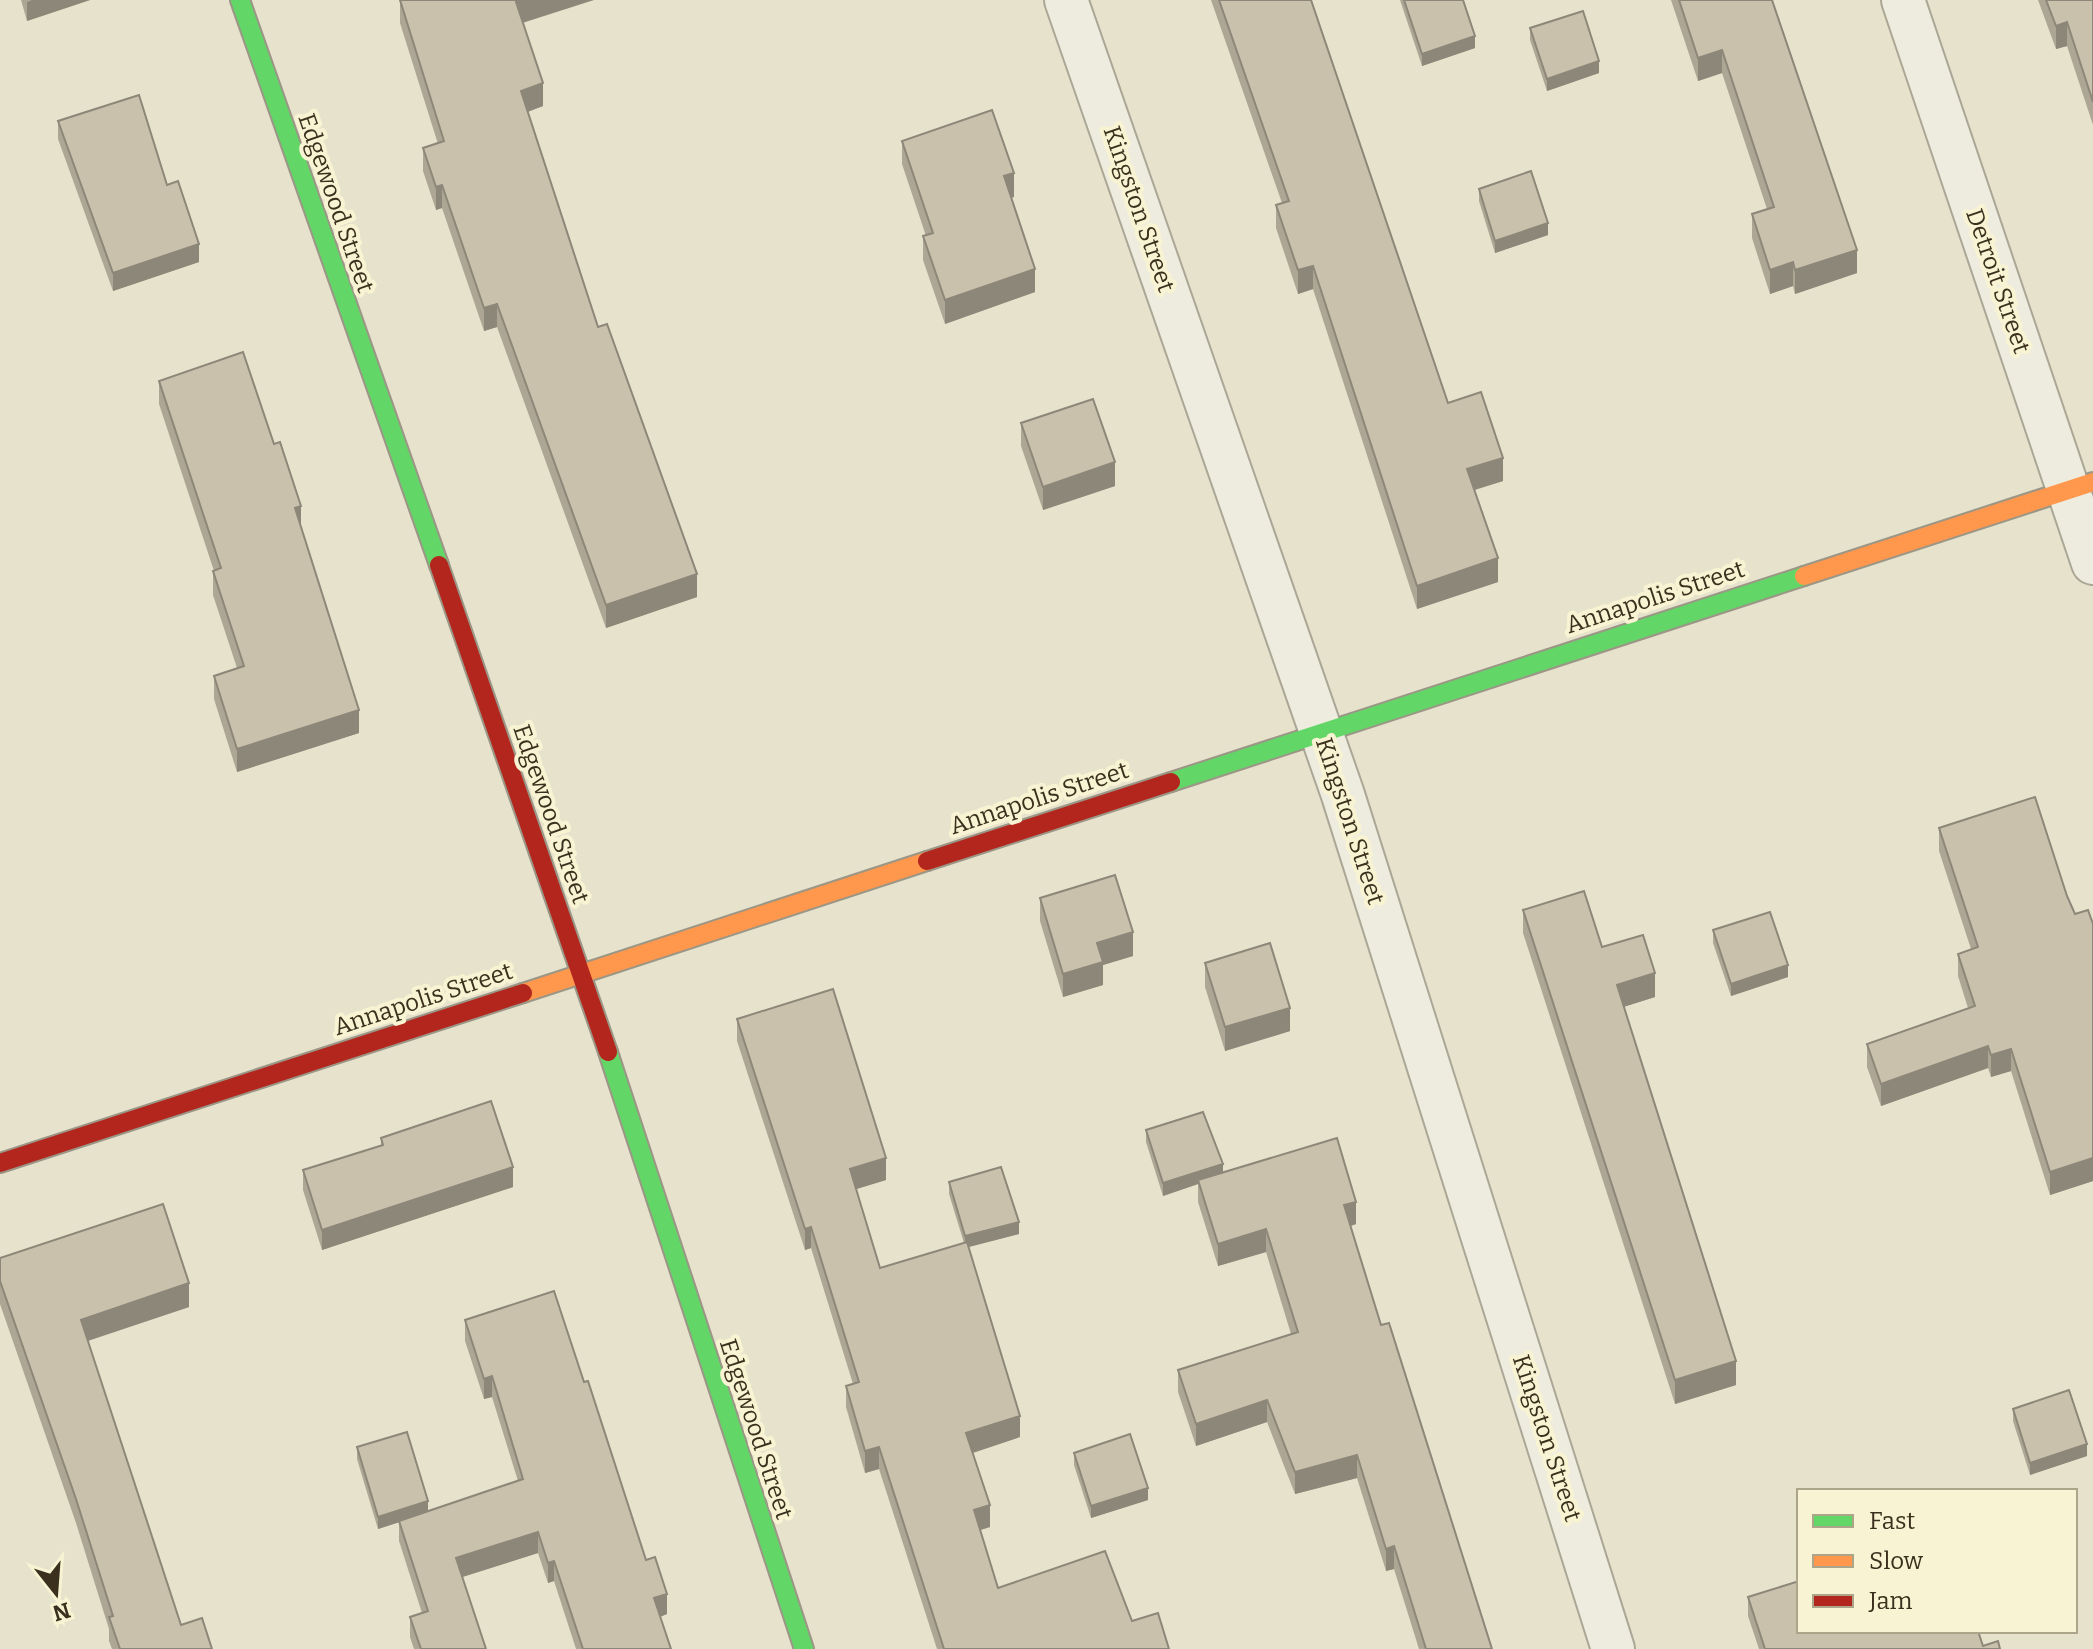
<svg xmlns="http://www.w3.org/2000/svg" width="2093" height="1649" viewBox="0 0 2093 1649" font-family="Bitter,serif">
  <rect width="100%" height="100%" fill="#e6e2cc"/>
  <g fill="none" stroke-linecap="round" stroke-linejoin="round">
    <defs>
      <g id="street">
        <path d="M1066,0L1343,795L1613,1649"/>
        <path d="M1903,0L2093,563"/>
      </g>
      <g id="fast">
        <path d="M240,0L439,565"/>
        <path d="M1171,782L1804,576"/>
        <path d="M608,1052L804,1649"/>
      </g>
      <g id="slow">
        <path d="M1804,576L2093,482"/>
        <path d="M523,993L927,861"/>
      </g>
      <g id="jam">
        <path d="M439,565L608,1052"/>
        <path d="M927,861L1171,782"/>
        <path d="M0,1163L523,993"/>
      </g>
    </defs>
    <!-- street casing -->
    <use href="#street" stroke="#aba796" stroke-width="46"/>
    <!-- fast casing -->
    <use href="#fast" stroke="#9b9686" stroke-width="22"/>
    <!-- slow casing -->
    <use href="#slow" stroke="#9b9686" stroke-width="22"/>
    <!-- jam casing -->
    <use href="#jam" stroke="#9b9686" stroke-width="22"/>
    <!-- street -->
    <use href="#street" stroke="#eeebdf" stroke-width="42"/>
    <!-- fast -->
    <use href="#fast" stroke="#63d668" stroke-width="18"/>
    <!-- slow -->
    <use href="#slow" stroke="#ff974d" stroke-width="18"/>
    <!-- jam -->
    <use href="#jam" stroke="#b3261e" stroke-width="18"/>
  </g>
  <!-- wall -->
  <g fill="#aea695">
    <path d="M21,0H90L27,21Z"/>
    <path d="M400,0L523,23L543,106L528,112L598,327L697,597L606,628L497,327L484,331L442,208L436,210L423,171V148L438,144L400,23Z"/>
    <path d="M1211,0H1311L1448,403L1503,481L1475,490L1498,582L1417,609L1313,289L1298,294L1276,228V205L1282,203Z"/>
    <path d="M1400,0H1463L1475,48L1422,66Z"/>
    <path d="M1671,0H1772L1857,273L1795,294L1793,286L1770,294L1752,238V214L1767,209L1722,73L1698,81Z"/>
    <path d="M2038,0H2093V125L2067,46L2056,49Z"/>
    <path d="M1530,28L1599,73L1547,91L1530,40Z"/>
    <path d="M58,121L167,185L199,262L113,291L58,139Z"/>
    <path d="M902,141L1014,197L1011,198L1035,292L945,324L923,260V236H926L902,164Z"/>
    <path d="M1479,189L1548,235L1495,253L1479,201Z"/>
    <path d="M159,381L301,527L359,733L237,772L214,699V676L237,668L213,595V571H214L159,404Z"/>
    <path d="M1021,423L1115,486L1043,510L1021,446Z"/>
    <path d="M1939,828L2067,896L2075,914L2093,924V1181L2050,1195L2011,1071L1991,1077L1988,1068L1881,1106L1867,1067V1044L1968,1008L1958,976V954L1971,949L1939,851Z"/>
    <path d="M1040,898L1133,956L1103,965V985L1063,997L1040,921Z"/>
    <path d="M1523,910L1602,947L1655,997L1623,1007L1736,1385L1675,1404L1523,933Z"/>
    <path d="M1713,930L1788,977L1731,996L1713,943Z"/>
    <path d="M1205,963L1290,1031L1225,1051L1205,987Z"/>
    <path d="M737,1019L886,1180L856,1189L880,1268L964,1243L949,1194V1182L1019,1234L968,1247L1020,1437L973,1453L990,1527L980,1530L998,1588L1132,1621L1169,1649H937L879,1469L865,1473L846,1407V1386L853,1384L811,1248L805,1250L737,1041Z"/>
    <path d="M1146,1130L1223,1172L1356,1224L1351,1226L1381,1325L1492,1649H1419L1394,1569L1386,1571L1357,1478L1295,1494L1267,1422L1196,1446L1178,1392V1370L1291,1334L1266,1252L1218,1266L1198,1202V1184L1163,1196L1146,1142Z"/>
    <path d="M381,1138L513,1187L322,1250L303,1190V1170L381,1146Z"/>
    <path d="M0,1258L189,1307L88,1341L181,1625L212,1649H112L109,1641V1629L76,1523L0,1304Z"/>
    <path d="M465,1320L584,1382L646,1560L667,1614L660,1617L671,1649H576L554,1581L548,1583L538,1553L462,1577L486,1649H414L410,1637V1617L422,1613L399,1541V1522L378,1529L357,1459V1447L428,1511L518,1481L492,1397L484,1399L465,1341Z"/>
    <path d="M2013,1409L2087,1456L2030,1475L2013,1421Z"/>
    <path d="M1074,1453L1148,1500L1091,1518L1074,1465Z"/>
    <path d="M1748,1597L1983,1646L2000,1649H1759L1748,1616Z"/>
  </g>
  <!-- shaded-wall -->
  <g fill="#8d8779">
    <path d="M32,0H90L27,21V2Z"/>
    <path d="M523,0H594L516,25V2Z"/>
    <path d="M2067,22V46L2056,49V26Z"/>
    <path d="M1475,36V48L1422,66V54Z"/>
    <path d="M1722,50V73L1698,81V58Z"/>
    <path d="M1599,61V73L1547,91V79Z"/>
    <path d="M543,83V106L521,114V91Z"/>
    <path d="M1014,173V197L1004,200V176Z"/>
    <path d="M442,185V208L436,210V187Z"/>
    <path d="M1548,223V235L1495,253V241Z"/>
    <path d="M199,244V262L113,291V273Z"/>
    <path d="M1857,250V273L1795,294V270Z"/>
    <path d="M1793,262V286L1770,294V270Z"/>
    <path d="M1313,266V289L1298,294V270Z"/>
    <path d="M1035,269V292L945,324V300Z"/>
    <path d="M497,304V327L484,331V308Z"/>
    <path d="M1503,458V481L1467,492V469Z"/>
    <path d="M1115,462V486L1043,510V487Z"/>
    <path d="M301,506V529L295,508Z"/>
    <path d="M1498,558V582L1417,609V586Z"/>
    <path d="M697,574V597L606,628V605Z"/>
    <path d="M359,710V733L237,772V749Z"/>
    <path d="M1133,932V956L1103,965V985L1063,997V974L1097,943Z"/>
    <path d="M1788,965V977L1731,996V984Z"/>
    <path d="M1655,973V997L1617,1009V985Z"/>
    <path d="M1290,1008V1031L1225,1051V1027Z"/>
    <path d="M1988,1046V1068L1881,1106V1084Z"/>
    <path d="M2011,1049V1071L1991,1077V1055Z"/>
    <path d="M886,1158V1180L850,1191V1169Z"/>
    <path d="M2093,1158V1181L2050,1195V1172Z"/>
    <path d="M1223,1164V1176L1198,1180V1184L1163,1196V1183Z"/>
    <path d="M513,1167V1187L322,1250V1230Z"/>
    <path d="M1356,1202V1224L1344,1228V1205Z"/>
    <path d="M1019,1222V1234L965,1248V1236Z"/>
    <path d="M811,1227V1248L805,1250V1229Z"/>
    <path d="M1266,1229V1252L1218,1266V1244Z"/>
    <path d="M189,1283V1307L81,1343V1320Z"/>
    <path d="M1736,1361V1385L1675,1404V1380Z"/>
    <path d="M492,1376V1397L484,1399V1379Z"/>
    <path d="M1267,1400V1422L1196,1446V1424Z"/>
    <path d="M1020,1416V1437L966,1455V1433Z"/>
    <path d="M2087,1444V1456L2030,1475V1463Z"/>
    <path d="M879,1447V1469L865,1473V1451Z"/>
    <path d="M1357,1455V1478L1295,1494V1472Z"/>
    <path d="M1148,1488V1500L1091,1518V1506Z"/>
    <path d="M428,1501V1513L378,1529V1517Z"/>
    <path d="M990,1505V1527L974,1532V1510Z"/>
    <path d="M538,1532V1553L456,1579V1558Z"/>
    <path d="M1394,1546V1569L1386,1571V1549Z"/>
    <path d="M554,1561V1581L548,1583V1563Z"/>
    <path d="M667,1594V1614L654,1619V1598Z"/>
  </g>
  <!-- building -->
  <g fill="#cac1ad" stroke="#8d8779" stroke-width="2">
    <path d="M400,0H523L516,2L543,83L521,91L598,327L607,324L697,574L606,605L497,304L484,308L442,185L436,187L423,148L444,141Z"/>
    <path d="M1219,0H1311L1448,403L1481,392L1503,458L1467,469L1498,558L1417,586L1313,266L1298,270L1276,205L1289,201Z"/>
    <path d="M1404,0H1463L1475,36L1422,54Z"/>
    <path d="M1679,0H1772L1857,250L1795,270L1793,262L1770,270L1752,214L1774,207L1722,50L1698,58Z"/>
    <path d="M2046,0H2093V102L2067,22L2056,26Z"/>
    <path d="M1583,11L1599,61L1547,79L1530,28Z"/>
    <path d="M139,95L167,185L178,181L199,244L113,273L58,121Z"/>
    <path d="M992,110L1014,173L1004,176L1035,269L945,300L923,236L933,233L902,141Z"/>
    <path d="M1531,171L1548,223L1495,241L1479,189Z"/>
    <path d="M243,352L274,444L280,442L301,506L295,508L359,710L237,749L214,676L244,666L213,571L221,568L159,381Z"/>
    <path d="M1093,399L1115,462L1043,487L1021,423Z"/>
    <path d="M2035,797L2067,896L2075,914L2088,910L2093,924V1158L2050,1172L2011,1049L1991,1055L1988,1046L1881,1084L1867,1044L1975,1006L1958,954L1978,947L1939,828Z"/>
    <path d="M1115,875L1133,932L1097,943L1103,962L1063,974L1040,898Z"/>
    <path d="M1584,891L1602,947L1643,935L1655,973L1617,985L1736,1361L1675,1380L1523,910Z"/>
    <path d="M1770,912L1788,965L1731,984L1713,930Z"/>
    <path d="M1270,943L1290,1008L1225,1027L1205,963Z"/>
    <path d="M833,989L886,1158L850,1169L880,1268L967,1242L1020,1416L966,1433L990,1505L974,1510L998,1588L1105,1551L1132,1621L1158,1613L1169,1649H944L879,1447L865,1451L846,1386L859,1382L811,1227L805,1229L737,1019Z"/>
    <path d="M491,1101L513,1167L322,1230L303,1170L383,1145L381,1138Z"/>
    <path d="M1203,1112L1223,1164L1163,1183L1146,1130Z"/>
    <path d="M1337,1138L1356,1202L1344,1205L1381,1325L1389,1323L1492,1649H1426L1394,1546L1386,1549L1357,1455L1295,1472L1267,1400L1196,1424L1178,1370L1298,1332L1266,1229L1218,1244L1198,1180Z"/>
    <path d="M1001,1167L1019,1222L965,1236L949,1182Z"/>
    <path d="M163,1204L189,1283L81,1320L181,1625L202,1618L212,1649H120L109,1617L113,1616L76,1499L0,1281V1258Z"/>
    <path d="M554,1291L584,1382L588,1381L646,1560L655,1557L667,1594L654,1598L671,1649H583L554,1561L548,1563L538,1532L456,1558L486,1649H421L410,1617L428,1611L399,1521L523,1479L492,1376L484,1379L465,1320Z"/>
    <path d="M2069,1390L2087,1444L2030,1463L2013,1409Z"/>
    <path d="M407,1432L428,1501L378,1517L357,1447Z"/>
    <path d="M1130,1434L1148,1488L1091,1506L1074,1453Z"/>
    <path d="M1799,1581V1631H1978L1983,1646L1998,1641L2000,1649H1765L1748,1597Z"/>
  </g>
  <g text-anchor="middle" stroke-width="8" stroke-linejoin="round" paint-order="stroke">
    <!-- street labels -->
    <g font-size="24" fill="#3b301d" stroke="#f8f3d2">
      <text transform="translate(336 203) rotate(71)" y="8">Edgewood Street</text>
      <text transform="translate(1139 209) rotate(71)" y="8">Kingston Street</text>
      <text transform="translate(1998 281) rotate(71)" y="8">Detroit Street</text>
      <text transform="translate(1655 597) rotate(-18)" y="8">Annapolis Street</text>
      <text transform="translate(1039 798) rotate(-18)" y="8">Annapolis Street</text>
      <text transform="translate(551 814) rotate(71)" y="8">Edgewood Street</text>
      <text transform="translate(1350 821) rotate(72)" y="8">Kingston Street</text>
      <text transform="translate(423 999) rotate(-18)" y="8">Annapolis Street</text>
      <text transform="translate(756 1429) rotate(72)" y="8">Edgewood Street</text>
      <text transform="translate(1547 1438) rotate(72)" y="8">Kingston Street</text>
    </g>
  </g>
  <!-- legend -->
  <rect x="1797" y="1489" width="280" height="144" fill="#f8f3d2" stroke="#aca58a" stroke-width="2"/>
  <rect x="1813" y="1515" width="40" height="12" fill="#63d668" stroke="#aca58a" stroke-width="2"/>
  <text x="1869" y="1529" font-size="24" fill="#3b301d">Fast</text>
  <rect x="1813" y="1555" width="40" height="12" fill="#ff974d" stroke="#aca58a" stroke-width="2"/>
  <text x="1869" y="1569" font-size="24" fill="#3b301d">Slow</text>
  <rect x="1813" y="1595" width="40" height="12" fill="#b3261e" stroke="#aca58a" stroke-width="2"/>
  <text x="1869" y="1609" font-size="24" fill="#3b301d">Jam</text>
  <!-- north arrow -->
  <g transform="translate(56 1593) rotate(163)" stroke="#f8f3d2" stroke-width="6" paint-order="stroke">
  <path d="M0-6L14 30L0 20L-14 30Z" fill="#3b301d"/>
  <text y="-12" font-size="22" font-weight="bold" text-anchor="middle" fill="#3b301d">N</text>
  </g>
</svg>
